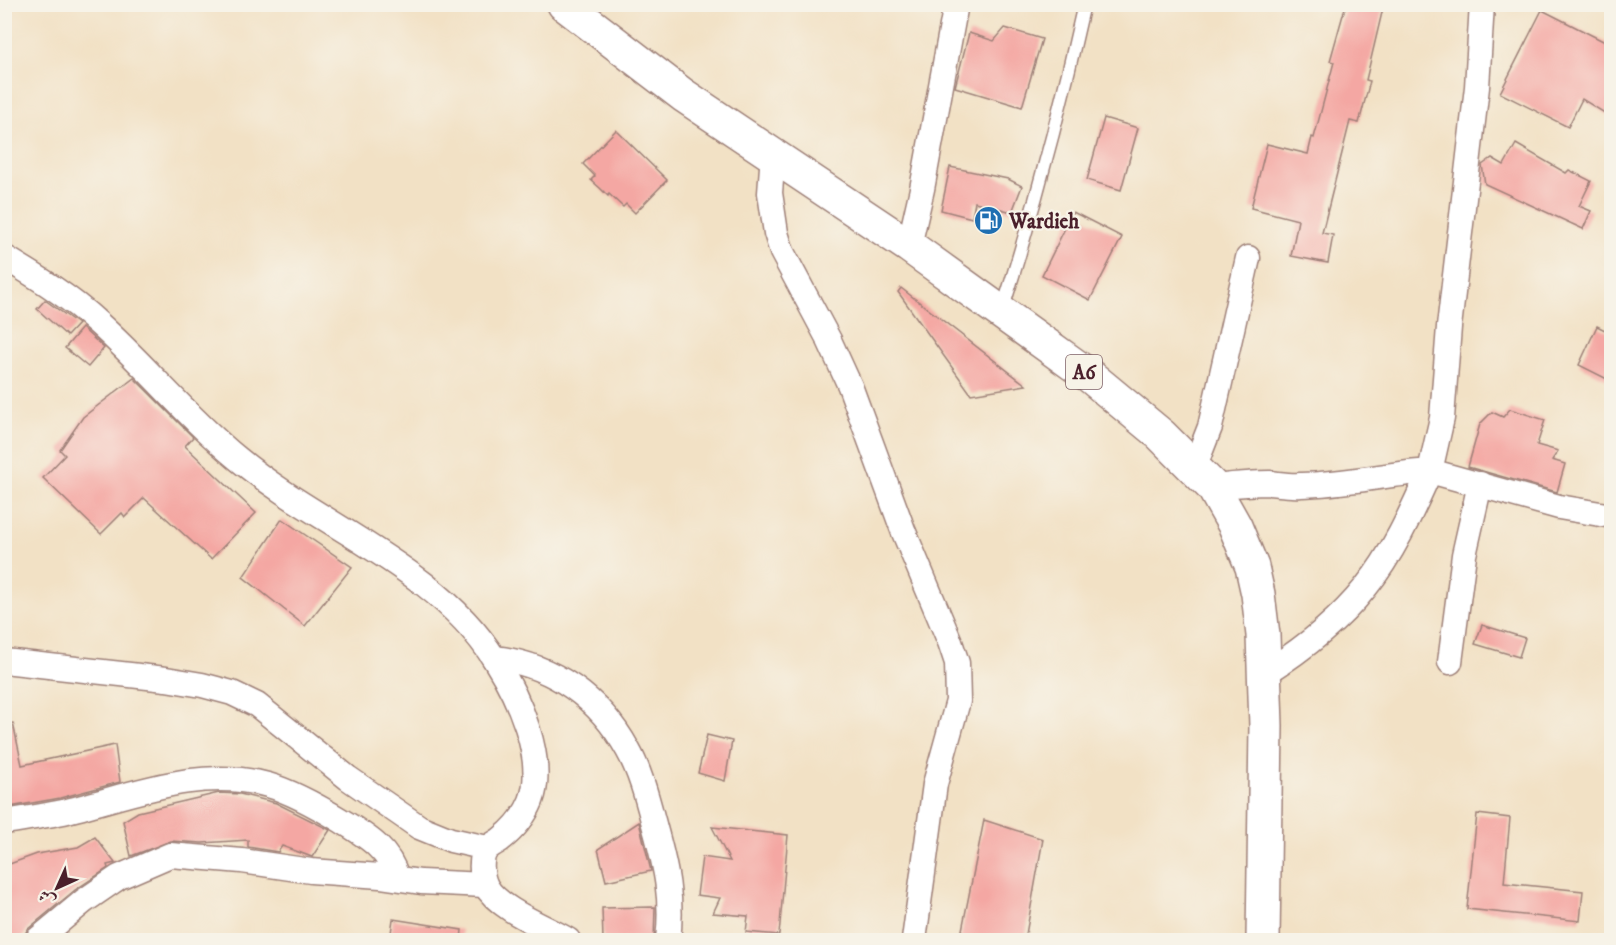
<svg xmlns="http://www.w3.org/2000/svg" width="1616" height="945" viewBox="0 0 1616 945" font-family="'IM FELL DW Pica',Amiri,serif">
  <rect width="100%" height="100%" fill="#f7f3e8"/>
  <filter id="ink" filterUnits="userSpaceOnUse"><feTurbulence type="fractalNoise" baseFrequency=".0167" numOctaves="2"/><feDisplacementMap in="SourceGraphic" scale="12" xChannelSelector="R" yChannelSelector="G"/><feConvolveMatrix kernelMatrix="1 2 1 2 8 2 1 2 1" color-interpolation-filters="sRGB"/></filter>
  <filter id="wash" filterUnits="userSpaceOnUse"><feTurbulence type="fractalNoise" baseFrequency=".008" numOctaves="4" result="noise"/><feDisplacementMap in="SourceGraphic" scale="24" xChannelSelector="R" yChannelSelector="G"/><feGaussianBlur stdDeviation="1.35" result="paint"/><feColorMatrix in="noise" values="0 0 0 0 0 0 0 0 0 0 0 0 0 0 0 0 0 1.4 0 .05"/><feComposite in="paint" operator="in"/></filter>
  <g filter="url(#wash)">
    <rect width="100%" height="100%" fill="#f2e1c5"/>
    <g id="blocks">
      <!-- building -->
      <g fill="#f4a7a3">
        <path d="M1346,4H1384L1366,80L1370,81L1359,123L1350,121L1322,233L1333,235L1328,263L1291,256L1298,220L1251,208L1267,144L1308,154L1312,137L1314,138L1334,62L1330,61Z"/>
        <path d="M1542,10L1611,45V117L1582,99L1568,127L1500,93Z"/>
        <path d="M1005,28L1042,39L1022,107L955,87L969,33L994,41Z"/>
        <path d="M1104,118L1138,128L1121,190L1087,180Z"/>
        <path d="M616,130L667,180L635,213L626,204L623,207L609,194L608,196L600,188L591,180L595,176L583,164Z"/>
        <path d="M1516,144L1566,173L1569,170L1591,181L1579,206L1591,211L1583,229L1485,184L1482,165L1492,158L1504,165Z"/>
        <path d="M950,167L1008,179L1022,186L1012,212L975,202L972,218L941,210Z"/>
        <path d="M1073,212L1122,237L1090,300L1042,275Z"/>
        <path d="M901,288L1026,385L971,394L898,292Z"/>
        <path d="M45,300L78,324L67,336L37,309Z"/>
        <path d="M1597,326L1611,333V381L1579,365Z"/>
        <path d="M82,328L104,348L88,367L65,348Z"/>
        <path d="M134,378L193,437L185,446L256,513L211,559L144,498L125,517L122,513L101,534L43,478L65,455L60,450L83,417Z"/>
        <path d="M1510,409L1545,420L1537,445L1558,451L1552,460L1565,464L1557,492L1468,467L1480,424L1492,412L1503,417Z"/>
        <path d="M282,519L352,567L305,626L243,577Z"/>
        <path d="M1482,625L1525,638L1519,657L1475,644Z"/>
        <path d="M13,723L22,765L115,745L120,782L60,798L4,808V724Z"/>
        <path d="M707,735L732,741L725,781L698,773Z"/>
        <path d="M219,793L240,794L276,803L330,830L312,857L282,846L278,852L248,847V840L202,843L171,841L131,856L123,821L138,812Z"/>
        <path d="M1477,814L1510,818L1504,883L1583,891L1580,921L1467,909Z"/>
        <path d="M984,820L1043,839L1025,940H960Z"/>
        <path d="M639,822L651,871L606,881L598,849Z"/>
        <path d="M712,827L788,835L779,935L746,932L748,916L713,913L720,898L697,895L702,857L730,861Z"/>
        <path d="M95,837L115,863L107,865L108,868L75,890L28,929L23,937L18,940H4V866L37,854L78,847Z"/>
        <path d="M655,907L654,940H603L602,908Z"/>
        <path d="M393,919L462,930L461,940H390Z"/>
      </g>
    </g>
  </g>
  <g filter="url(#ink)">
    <use href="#blocks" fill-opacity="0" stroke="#9e8078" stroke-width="1.5"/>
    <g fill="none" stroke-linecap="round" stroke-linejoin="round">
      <defs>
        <path id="lane" d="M1002,311C1034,210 1061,108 1084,4"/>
        <g id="street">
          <path d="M773,154L770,193L776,233L782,252L829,340L850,386L903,530L950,642L957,663L958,701L935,784L914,940"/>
          <path d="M909,246L922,189L956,4"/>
          <path d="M4,257C37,277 70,297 98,323C146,366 187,417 237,458C319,526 437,567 495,660C517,695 547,759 531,801C525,816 513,830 500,840C497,842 491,845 488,848C479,856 481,876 486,886C498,909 546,927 568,940"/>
          <path d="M1194,468L1210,427L1248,258"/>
          <path d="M1213,487C1232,485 1250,483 1269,483C1280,484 1291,486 1301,485C1345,484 1387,474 1430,471L1442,418L1449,327L1477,87L1482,4"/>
          <path d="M494,658C553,664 600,699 628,750C641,773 648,802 655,828C666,868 673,899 668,940"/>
          <path d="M4,661L166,679L202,685L232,693L257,705L348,778L419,827L451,840L487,848"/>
          <path d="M1450,662L1464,555L1480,484"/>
          <path d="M1264,674C1302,650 1337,623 1365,588C1393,554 1412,511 1430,471L1559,507L1612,516"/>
          <path d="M4,822C24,819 44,816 63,812C130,796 198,766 268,785C293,792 319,807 342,821C366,836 389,849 397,878"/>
          <path d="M37,940L84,901L119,877L170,855L242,861L311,871L380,876L421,882L485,885"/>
        </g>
        <path id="highway" d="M564,4L683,95L909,246L1091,377L1161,435L1213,487L1235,526L1252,567L1258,594L1263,635L1266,726L1263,940"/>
      </defs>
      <!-- lane casing -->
      <use href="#lane" stroke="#9e8078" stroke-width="15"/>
      <!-- street casing -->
      <use href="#street" stroke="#9e8078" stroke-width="27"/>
      <!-- highway casing -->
      <use href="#highway" stroke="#9e8078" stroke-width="36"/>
      <!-- lane -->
      <use href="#lane" stroke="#fff" stroke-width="12"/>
      <!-- street -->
      <use href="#street" stroke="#fff" stroke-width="24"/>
      <!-- highway -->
      <use href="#highway" stroke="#fff" stroke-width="33"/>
    </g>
  </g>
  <!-- icons -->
  <defs>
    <symbol id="fuel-disc" viewBox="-11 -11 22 22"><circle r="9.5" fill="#1f6fb2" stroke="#f7f3e8"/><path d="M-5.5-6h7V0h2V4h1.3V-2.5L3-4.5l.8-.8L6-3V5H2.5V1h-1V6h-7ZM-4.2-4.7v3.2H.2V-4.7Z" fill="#fff"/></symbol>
  </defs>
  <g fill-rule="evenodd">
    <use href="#fuel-disc" x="972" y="204" width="33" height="33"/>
  </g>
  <g text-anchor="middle" stroke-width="4.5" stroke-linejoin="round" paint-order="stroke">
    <!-- shield labels -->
    <rect fill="#f7f3e8" stroke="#7e5f64" stroke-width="1.5" x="1066" y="355" width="36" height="34" rx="4.5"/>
    <g font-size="20" font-weight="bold" fill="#4a1f2b">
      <text x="1084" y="379">A6</text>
    </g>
    <!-- poi labels -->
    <g font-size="21" font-weight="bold" fill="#4a1f2b" stroke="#f7f3e8" text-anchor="start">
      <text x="1009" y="228">Wardieh</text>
    </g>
  </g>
  <!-- margin -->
  <rect width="1616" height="945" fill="none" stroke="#f7f3e8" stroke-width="24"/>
  <!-- north arrow -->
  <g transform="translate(57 888) rotate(225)" stroke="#f7f3e8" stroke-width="4.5" paint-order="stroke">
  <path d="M0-4.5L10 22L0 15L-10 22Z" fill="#4a1f2b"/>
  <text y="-9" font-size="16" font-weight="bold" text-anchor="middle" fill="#4a1f2b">ش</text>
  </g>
</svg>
